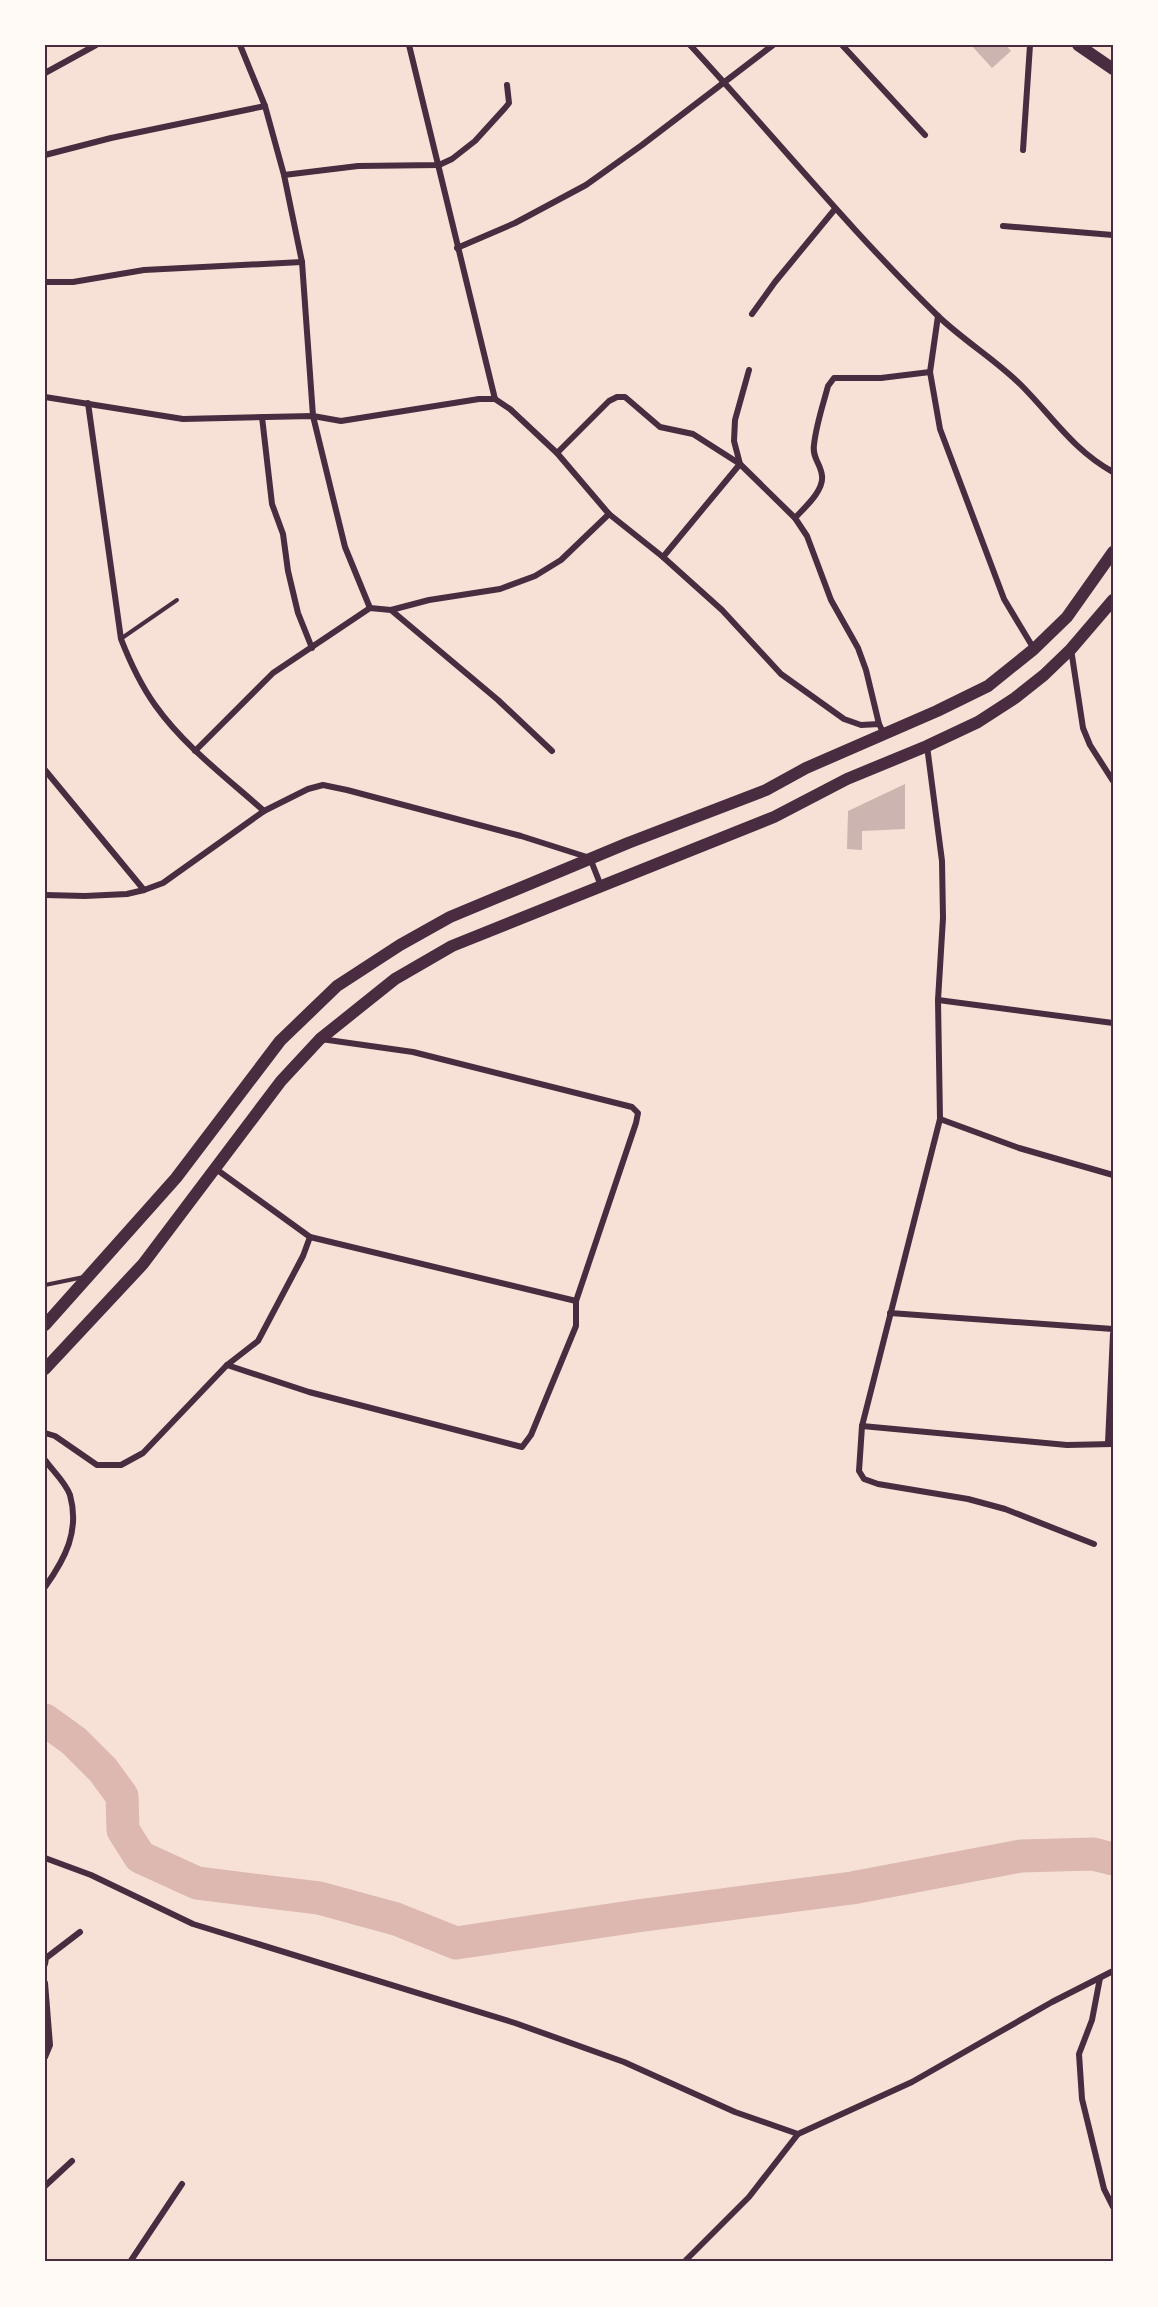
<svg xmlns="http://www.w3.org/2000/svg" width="1158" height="2307" viewBox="0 0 1158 2307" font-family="Inter,sans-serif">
  <rect width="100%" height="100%" fill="#f7e1d7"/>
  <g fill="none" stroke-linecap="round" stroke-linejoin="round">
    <!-- river -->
    <path stroke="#dcb8b0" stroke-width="33" d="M45,1720L74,1741L103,1770L122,1796L123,1830L140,1857L197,1883L319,1898L396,1919L456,1943L637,1916L852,1888L1021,1856L1093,1854L1113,1859"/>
  </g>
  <!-- building -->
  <g fill="#ccb4b1">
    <path d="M971,45H1006L1011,51L992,68Z"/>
    <path d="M905,784V829L862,831V850L847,849L848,811Z"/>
  </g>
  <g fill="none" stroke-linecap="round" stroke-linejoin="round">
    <!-- service -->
    <g stroke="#4a2c40" stroke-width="4">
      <path d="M122,638L177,600"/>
      <path d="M45,1285L84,1277"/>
    </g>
    <!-- minor -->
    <g stroke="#4a2c40" stroke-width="6">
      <path d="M240,45L265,106L284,175L302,262L313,416L345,547L370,608"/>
      <path d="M409,45L495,399"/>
      <path d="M690,45C773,135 850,230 938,316C964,341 996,360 1021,385C1052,416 1073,450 1113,472"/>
      <path d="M842,45L925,135"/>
      <path d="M45,73L96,45"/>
      <path d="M1023,150L1030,45"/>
      <path d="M45,155L111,138L265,106"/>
      <path d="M284,175L358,166L439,165L452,159L475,141L505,108L509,103L507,85"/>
      <path d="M1003,226L1113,235"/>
      <path d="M457,248L515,223L586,185L642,145L773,45"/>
      <path d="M45,282H73L144,270L302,262"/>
      <path d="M752,314L775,282L835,209"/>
      <path d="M938,316L930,372L940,429L1004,599L1034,649"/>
      <path d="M749,370L735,420L734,441L740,464L795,518L807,536L831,600L858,648L866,670L879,724"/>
      <path d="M45,397L183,419L313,416L341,421L479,399H495L510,409L557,453L609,514L663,557L722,610L781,674L844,719L861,725L879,724L884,734"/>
      <path d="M88,403L121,639C130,662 140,684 155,705C184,746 227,778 264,811"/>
      <path d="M262,417L272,504L283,534L288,571L298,613L312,648"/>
      <path d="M557,453L609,401L617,397H625L660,427L693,434L740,464L663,557"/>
      <path d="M795,518C804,508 824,491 822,476C821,464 812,458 814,445C816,425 823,405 828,386L834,378H881L930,372"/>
      <path d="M391,610L429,600L500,589L535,576L561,560L609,514"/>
      <path d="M1071,649L1083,728L1090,745L1113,781"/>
      <path d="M927,746L942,861L943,918L938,1000L940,1119L862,1426L859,1471L864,1479L878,1484L968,1499L1005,1509L1094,1544"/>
      <path d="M195,751L273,673L370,608L391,610L498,700L552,751"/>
      <path d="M45,770L144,890"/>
      <path d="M45,895L85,896L127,894L144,890L163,883L264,811L308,789L323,785L347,790L521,836L590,858L601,886"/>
      <path d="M938,1000L1113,1023"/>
      <path d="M940,1119L1019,1148L1113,1175"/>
      <path d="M216,1169L310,1237L576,1301"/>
      <path d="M890,1313L1113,1329"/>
      <path d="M227,1365L309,1392L522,1447L531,1435L576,1326V1301L636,1123L638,1113L632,1107L413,1052L321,1039"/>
      <path d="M862,1426L1067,1445L1113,1444"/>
      <path d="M45,1433L55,1436L97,1465H121L143,1453L227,1365L258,1341L303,1256L310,1237"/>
      <path d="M1108,1443L1113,1334"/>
      <path d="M45,1460C52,1470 66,1483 70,1495C80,1531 65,1559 45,1587"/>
      <path d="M45,1858L91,1875L193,1924L515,2023L624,2062L735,2112L798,2134"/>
      <path d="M45,1964L46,1958L80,1932"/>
      <path d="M1100,1978L1092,2020L1079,2054L1082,2099L1104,2189L1113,2207"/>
      <path d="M45,1983L50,2045L45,2057"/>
      <path d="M45,2186L72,2161"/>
      <path d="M130,2262L182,2184"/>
      <path d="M684,2262L749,2197L798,2134L912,2082L1052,2002L1113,1971"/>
    </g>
    <!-- primary -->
    <g stroke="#4a2c40" stroke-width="12">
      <path d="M1078,45L1113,69"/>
      <path d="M45,1325L176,1178L280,1041L337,986L400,945L450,917L628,843L766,790L806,768L937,711L988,686L1034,649L1067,617L1113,552"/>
      <path d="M45,1369L143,1264L281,1081L320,1039L395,979L452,946L774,817L847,779L927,746L978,722L1015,698L1044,675L1071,649L1113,600"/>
    </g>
  </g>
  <!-- border -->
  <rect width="1158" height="2307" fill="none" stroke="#fffaf5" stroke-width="93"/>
  <rect x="46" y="46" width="1066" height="2214" fill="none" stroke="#4a2c40" stroke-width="2"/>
</svg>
